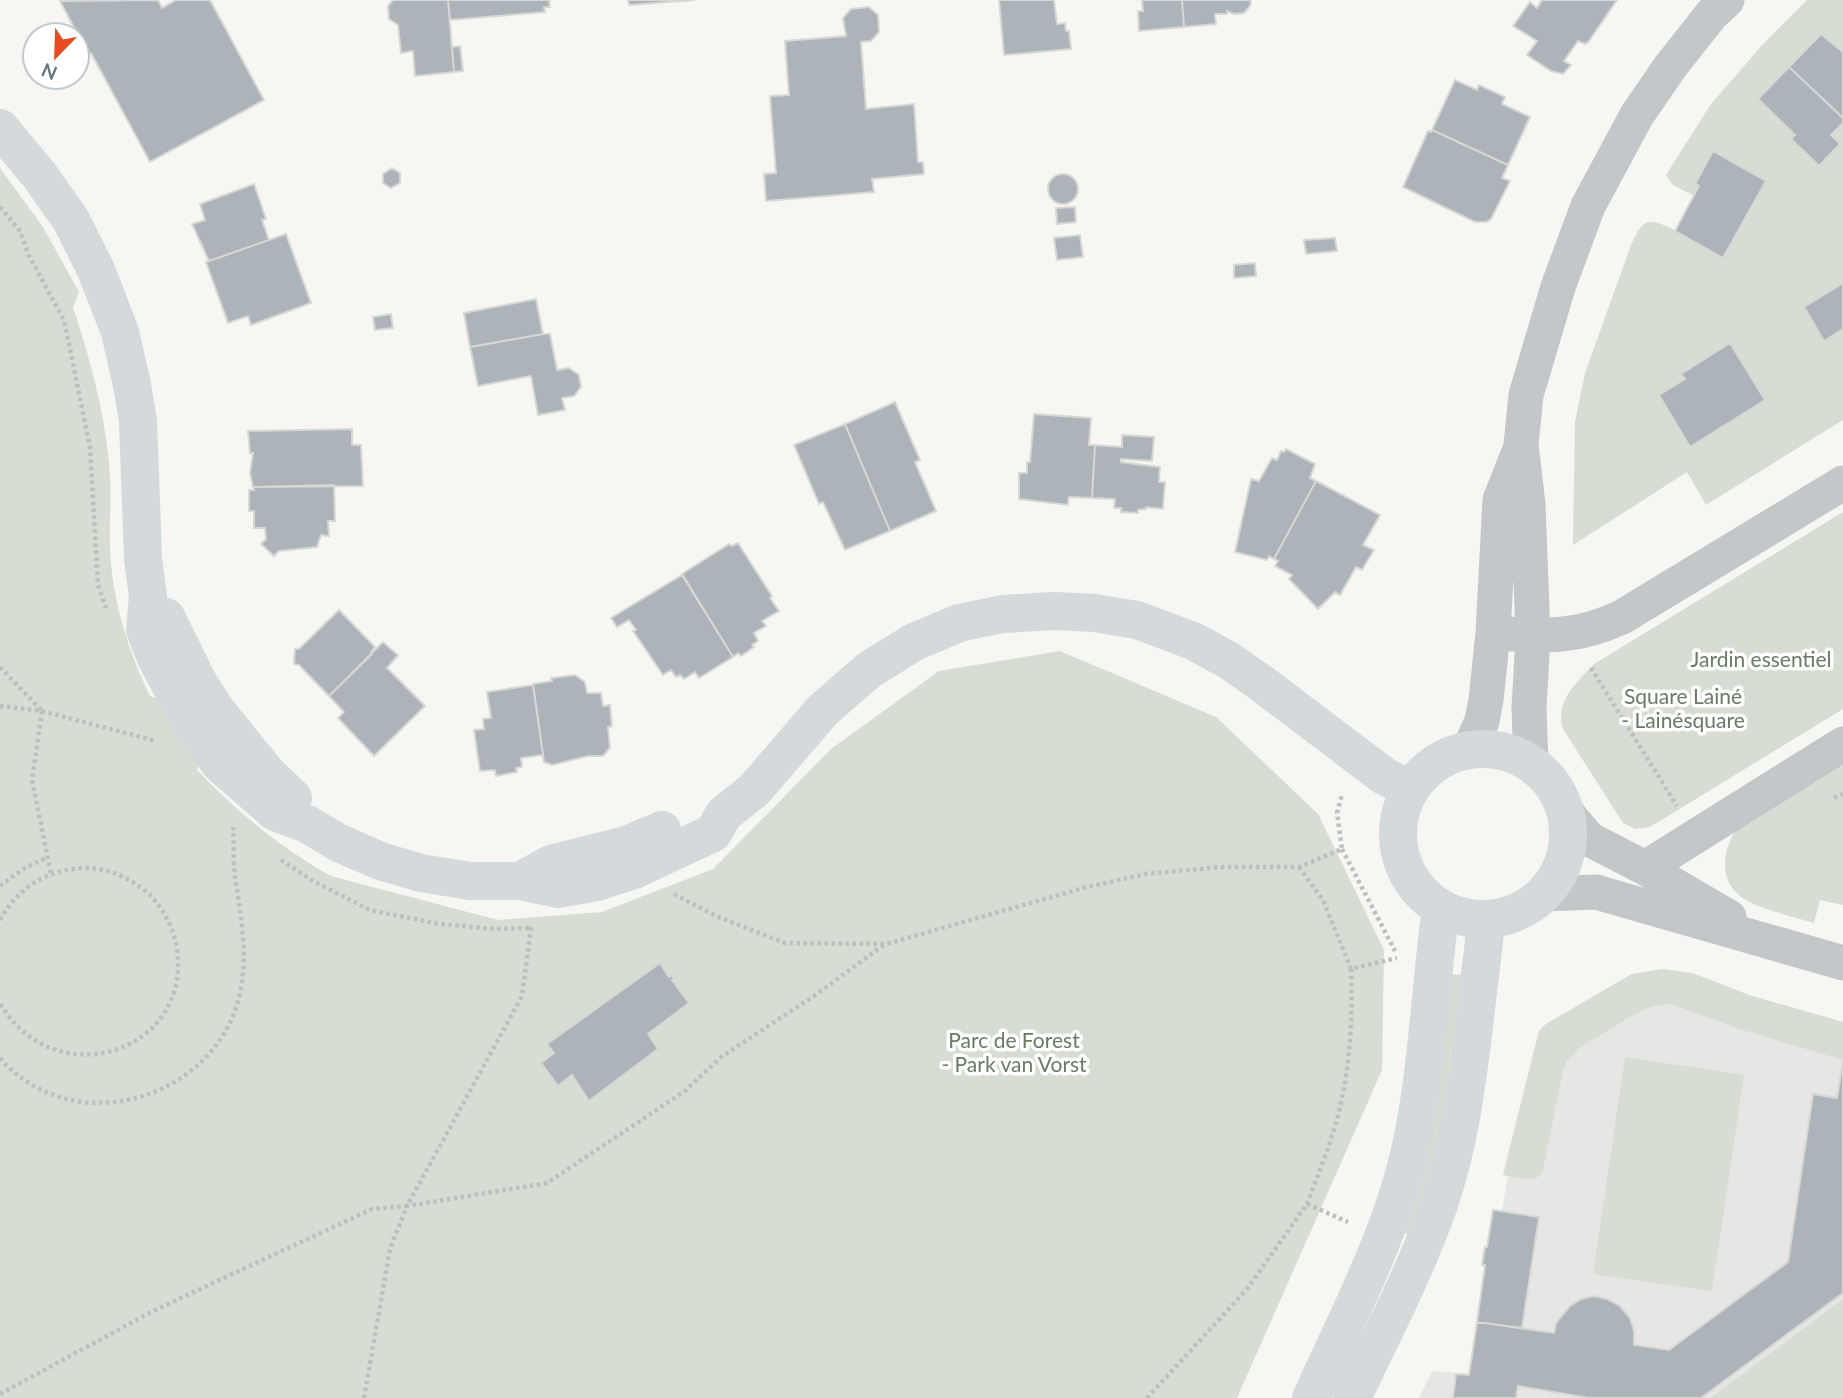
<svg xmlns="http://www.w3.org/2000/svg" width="1843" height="1398" font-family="Lato,sans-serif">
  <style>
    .built { fill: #e6e7e5 }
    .green { fill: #d7ddd3 }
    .building { fill: #acb4b9; stroke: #d7d7d5; stroke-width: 2 }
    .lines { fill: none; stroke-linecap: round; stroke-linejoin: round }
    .path { stroke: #bdbfc1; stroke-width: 4.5; stroke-dasharray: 3.5 3.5; stroke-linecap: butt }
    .street { stroke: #c3c7ca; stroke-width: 35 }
    .secondary { stroke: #d4d9dc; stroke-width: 38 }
    .labels { text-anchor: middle; stroke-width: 7; stroke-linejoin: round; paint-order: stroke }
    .park-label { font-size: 21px; fill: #687b63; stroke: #fff }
  </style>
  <rect width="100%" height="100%" fill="#f6f6f2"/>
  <!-- built -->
  <path class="built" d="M1662 969 1692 973 1749 995 1843 1022V1398H1419L1432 1371 1469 1374 1485 1266 1482 1265 1485 1247H1487L1493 1210 1502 1211 1508 1176 1503 1175 1539 1031 1546 1024 1632 974Z"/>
  <!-- green -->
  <path class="green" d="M1807 0H1843V420L1706 505 1687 472 1573 545 1575 422 1585 373 1631 245C1644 216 1648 218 1675 230L1694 196 1673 185 1666 175 1711 104 1764 43Z
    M0 168 43 227 79 292 73 307C90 359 104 409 109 463 112 491 109 520 110 548 112 600 128 650 150 696L165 701 199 754 197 770C237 812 281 848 331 876L498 920 602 912 713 869 831 749 939 671 1060 651 1216 717 1318 814 1384 950 1382 1070 1237 1398H0Z
    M1843 512V709L1650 827 1635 829 1623 823 1563 729C1555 701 1576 683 1594 664Z
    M1843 761V905L1820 900 1814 923C1792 916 1766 911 1746 900 1716 883 1722 847 1740 824Z
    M1662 969 1692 973 1749 995 1843 1022V1060L1742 1030 1670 1004 1654 1006 1640 1011 1579 1048 1567 1061 1563 1071 1542 1175 1531 1180 1503 1175 1539 1031 1546 1024 1632 974Z
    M1449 974 1462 975 1440 1139 1413 1236 1401 1232Z
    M1625 1057 1744 1075 1712 1291 1593 1274Z
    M1843 1299V1398H1710Z"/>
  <!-- building -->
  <path class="building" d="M158 0 162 8 176 0H210L264 100 150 162 91 53 88 54 60 1Z
    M393 0H448L454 72 415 76 413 51 401 53 398 25 389 19 388 6Z
    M448 0H549L550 7H544L545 12 450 20Z
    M628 0H695L629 5Z
    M999 0H1054L1057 24 1065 23 1066 31H1069L1071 49 1004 55Z
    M1142 0H1182L1184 27 1139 31 1138 11H1143Z
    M1182 0H1251L1250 6 1244 13 1234 14 1227 11V14H1215L1216 24 1184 27Z
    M1542 0H1617L1589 41 1585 44 1578 41 1564 61 1571 65 1563 74 1551 71 1527 55 1537 41 1513 26 1530 2 1537 8Z
    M869 7 878 15 879 32 871 41 861 42 866 109 914 104 918 162H923L924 174 872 179 874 192 766 201 764 174 776 173 770 96 789 95 785 41 846 36 843 18 851 9Z
    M1821 34 1843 52V118L1789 67Z
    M460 46 463 71 454 72 452 47Z
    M1789 67 1843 118V123L1831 135 1840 144 1819 166 1791 139 1795 135 1758 99Z
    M1455 80 1477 90 1479 85 1505 97 1502 104 1530 117 1508 165 1432 130Z
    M1432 130 1508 165 1502 178 1510 181 1491 219 1486 222H1475L1403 187 1428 131 1431 132Z
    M1713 151 1766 181 1723 258 1675 231 1699 186 1695 184Z
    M392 168 400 173V183L391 188 383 183V174Z
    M1048 189a15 15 0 1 1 30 0a15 15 0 1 1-30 0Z
    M254 184 266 219 262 220 269 240 209 261 192 224 205 220 200 204Z
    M1075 207 1076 222 1057 224 1056 208Z
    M286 234 311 303 251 325 248 316 228 323 206 262Z
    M1080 235 1083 257 1057 260 1054 238Z
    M1335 238 1337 251 1306 254 1304 240Z
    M1255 263 1256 276 1234 278V265Z
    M1843 283V329L1824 341 1804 307Z
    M536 299 543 334 470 347 464 313Z
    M391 314 393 328 375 330 373 317Z
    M543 334H550L557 370 569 368 579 375 581 387 574 396 562 398 565 410 538 415 531 376 478 386 470 347Z
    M1730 343 1765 400 1690 447 1659 395 1685 379 1681 374Z
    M895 402 920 460 915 462 936 511 890 531 845 424Z
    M1034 414 1091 418 1089 445H1095L1092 498 1069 497 1068 505 1019 499V473H1027V462H1030Z
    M845 424 890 531 845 550 823 502 819 504 794 445Z
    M352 429V445H361L363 486 253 487 250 473 253 453H250L248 431Z
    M1122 435 1154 437 1152 461 1121 459V462L1160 467 1159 482H1165L1163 509 1146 507V509L1138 510V513L1121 512V508H1114L1115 499 1092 498 1095 445 1122 447Z
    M1286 449 1315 464 1310 478 1316 481 1274 559 1269 556 1267 560 1235 552 1251 479 1259 481 1272 458 1277 460 1281 451 1284 452Z
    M1316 481 1380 515 1363 545 1374 550 1362 570 1356 567 1340 595 1335 592 1318 609 1289 579 1292 575 1275 566 1278 561 1274 559Z
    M334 485 335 521H328L329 536 321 535 317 547 279 551 274 556 261 544 266 539 265 528H254V511H249V490H254L253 487Z
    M738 543 772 596 770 598 779 611 762 621 766 626 754 633 758 641 752 645 754 647 741 656 738 653 733 657 682 574 729 544 731 546Z
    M682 575 733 657 699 678 695 672 684 679 680 675 676 677 671 670 663 675 633 631 636 630 629 620 617 627 611 618Z
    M339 610 375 647 371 652 372 654 329 696 299 665 294 664 295 649H299Z
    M383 642 398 655 387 668 425 706 374 756 338 718 344 712 329 696Z
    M575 675 585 682 587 693H601L603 706 610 705 612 726 608 727 610 748 603 756H588L552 765 544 762 533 684 552 681 551 678Z
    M533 685 544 762 542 755 521 758 522 767 516 768 517 772 496 776 495 770 480 771 474 730 484 729 483 719 491 718 487 692Z
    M660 963 669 977 671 975 674 978 672 980 689 1003 648 1034 658 1049 589 1101 572 1075 558 1086 541 1063 554 1053 547 1044Z
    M1843 1060V1293L1701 1398H1589L1518 1386 1516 1398H1453L1456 1374 1469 1375 1477 1322 1554 1333 1556 1323 1570 1306 1581 1299 1594 1296 1607 1299 1620 1306 1630 1318 1634 1331V1345L1669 1350 1788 1262 1813 1094 1837 1098Z
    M1493 1210 1539 1217 1522 1328 1477 1322 1485 1265H1482L1485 1247H1487Z"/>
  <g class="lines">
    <!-- path -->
    <path class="path" d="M0 207 20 231 28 254 64 320 90 447 98 585 106 608
      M0 667 42 711
      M1591 668 1677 806
      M0 706 42 711 156 741
      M42 711 32 780 51 874
      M1834 798 1843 794
      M1342 849 1395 951
      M281 860 313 881 370 910 439 924 496 929 531 928
      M1299 867 1323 900 1351 969
      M0 886 23 869 46 858
      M674 894 716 916 785 943 886 944 1087 887 1146 874 1220 867H1299L1342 849 1337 813 1342 794
      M0 920C18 887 48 869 86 868 110 868 135 880 152 897 165 912 174 929 177 949 192 1054 53 1096 0 1003
      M0 1058C76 1146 227 1096 242 982 247 947 240 910 235 876 233 860 234 843 233 827
      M1307 1204C1317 1177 1328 1151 1336 1123 1350 1073 1353 1020 1351 969L1397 958
      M0 1394 153 1311 372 1209 407 1206 522 996 531 928 534 927
      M364 1398 390 1249 407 1206 547 1183 685 1091 721 1057 814 996 885 944
      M1147 1398 1247 1289 1307 1204 1348 1222"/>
    <!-- street -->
    <path class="street" d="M1493 633C1544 636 1575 639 1622 617L1843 483
      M1469 750 1482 721 1486 700 1493 633 1500 500 1519 452
      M1531 763 1529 708 1533 636 1528 504 1521 445 1526 395 1558 287 1588 206 1637 115 1670 67 1711 15 1727 0
      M1567 813 1589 839 1645 868 1729 917
      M1645 868 1843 744
      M1544 894 1596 892 1843 963"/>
    <!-- secondary -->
    <path class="secondary" d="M0 128 40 176 71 220 96 270 120 332 132 385 138 421 143 558 148 597 145 630 156 658 191 724 219 763 275 812 307 824 337 842 380 861 421 873 470 881H520L558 889 597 882 634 870 713 833 724 814 754 790 823 710 869 670 914 642 959 623 1003 614 1054 611 1094 613 1137 620 1193 641 1228 660 1261 683 1384 776 1410 789
      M166 617 198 682 216 710 267 773 293 798
      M1398 834a85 85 0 1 1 170 0a85 85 0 1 1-170 0Z
      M522 880 551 864 626 845 662 830
      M1311 1398C1348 1316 1392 1234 1411 1146 1428 1067 1430 987 1441 908
      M1352 1398C1380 1339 1411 1280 1434 1218 1459 1152 1468 1079 1476 1009 1479 979 1484 949 1486 919"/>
  </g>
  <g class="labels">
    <!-- park labels -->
    <g class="park-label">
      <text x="1761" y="667">Jardin essentiel</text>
      <text x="1683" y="704">Square Lainé<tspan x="1683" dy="24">- Lainésquare</tspan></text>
      <text x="1014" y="1048">Parc de Forest<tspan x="1014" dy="24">- Park van Vorst</tspan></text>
    </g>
  </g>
  <!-- north arrow -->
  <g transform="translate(56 56) rotate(203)"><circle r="33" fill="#ffffff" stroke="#c1c8ce" stroke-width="2"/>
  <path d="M0-5L12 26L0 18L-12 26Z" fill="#e84b1f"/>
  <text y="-10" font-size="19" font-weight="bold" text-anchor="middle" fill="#647684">N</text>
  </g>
</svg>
